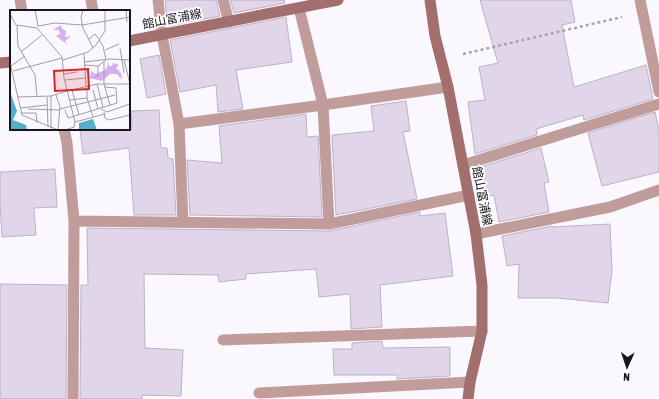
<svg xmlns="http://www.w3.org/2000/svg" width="659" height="399" font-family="'Asap Condensed','Noto Sans JP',sans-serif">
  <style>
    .building { fill: #e0d5e9; stroke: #bcb2c4 }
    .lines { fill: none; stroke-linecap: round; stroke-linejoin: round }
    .path { stroke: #a8a4ac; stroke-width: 2.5; stroke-dasharray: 3 3; stroke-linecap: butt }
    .service { stroke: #c09c9b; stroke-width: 11 }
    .minor { stroke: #c09c9b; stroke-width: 11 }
    .secondary { stroke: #a26f6e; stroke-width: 11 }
    .labels { text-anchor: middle; stroke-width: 3.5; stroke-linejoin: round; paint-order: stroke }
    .street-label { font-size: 12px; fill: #19151c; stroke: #fff }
    .inset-road { fill: none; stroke: #a19da4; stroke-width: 1 }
    .view { fill: #d62828; fill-opacity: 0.15; stroke: #d62828; stroke-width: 2 }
    .inset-edge { fill: none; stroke: #19151c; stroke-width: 2 }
  </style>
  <rect width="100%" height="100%" fill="#fbf7ff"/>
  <!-- building -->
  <path class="building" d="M165 0H216L220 16 168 26Z
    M230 0H284L285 3 234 13Z
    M480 0H571L575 22 562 25 574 87 646 65 653 99 584 120 583 115 536 129 537 135 475 154 468 102 485 100 479 67 498 63Z
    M286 17 292 62 236 70 243 109 218 112 216 85 180 92 170 40Z
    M159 55 166 94 147 98 140 59Z
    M406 101 410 131 403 132 417 199 336 215 332 135 374 131 371 106Z
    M159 110 161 148H167L168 158 173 159 176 215H134L129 148 83 154 80 129H132L131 111Z
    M655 112 659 130V172L602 186 588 133Z
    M306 114 307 137 318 136 322 217 190 215 187 160 222 163 219 126Z
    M541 148 549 182 544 183 549 212 499 222 494 195 481 198 474 169Z
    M55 169 57 207 34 208 36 235 2 237 0 202V172Z
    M420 212V216L445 213 453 276 380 285 382 327 351 329 350 294 319 297 316 269 246 274V279L219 282 218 275 144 274 145 348 183 350 181 396 142 395V399H80L81 285H88L87 228 329 231Z
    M610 224 612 271 608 303 557 298H518L519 264 507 266 502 236 552 226V227Z
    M0 284 67 285 66 399H0Z
    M382 341 383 348 450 347V376L397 379V375H334L333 349H352V343Z"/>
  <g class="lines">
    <!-- path -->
    <path class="path" d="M463 54 622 17"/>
    <!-- service -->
    <path class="service" d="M91 0 93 11
      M158 0 162 35 179 124 183 222
      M223 0 229 22
      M640 0 659 92
      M299 8 323 105 329 224
      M179 124 323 105 448 87
      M463 165 659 104
      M476 234 610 207 659 190"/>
    <!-- minor -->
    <path class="minor" d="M20 0 22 11
      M64 129 67 143 74 221 73 399
      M74 221 329 224 469 195
      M223 340 482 331
      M259 393 470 382"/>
    <!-- secondary -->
    <path class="secondary" d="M430 0 435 36 448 87 476 234 482 285V331L470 382 468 399
      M129 41 338 0
      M0 63 11 62"/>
  </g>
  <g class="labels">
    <!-- street labels -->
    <g class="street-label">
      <text transform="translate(172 19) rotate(-11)" y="4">館山富浦線</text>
      <text transform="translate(482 196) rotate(79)" y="4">館山富浦線</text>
    </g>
  </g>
  <!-- overview -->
  <g transform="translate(10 10)">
    <rect width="120" height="120" fill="#fbf7ff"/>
    <path d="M51 15 52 19 56 21 55 27 61 26 55 31 58 35 46 26 50 24 49 20H43ZM98 50 99 56H102L103 53 109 55 106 58 111 63 112 70 107 64H100L92 71 79 68 82 61 85 64 93 61 97 58Z" fill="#d5b0f0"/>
    <path d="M0 82 7 101 3 110 16 115 17 120H0ZM83 109 87 120H69V113Z" fill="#52b0cb"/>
    <path class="inset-road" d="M25 0 28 16M73 0 71 7 73 18 83 38M116 0 117 12M0 4 6 15 27 18 52 47 54 68 65 112M7 16 8 36 25 65 27 87M28 16 45 13 72 15 120 7M79 29 85 24 89 29M110 38 114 63M95 40 109 34M11 42 32 25M74 44 76 76M53 50 78 42 86 35 95 21V0M114 50 120 74M94 51V74L100 95M74 52 100 49 120 50M0 53 12 105 48 120M74 55 88 56 96 50 93 36 89 30M1 56 15 46M3 61 52 48M54 64 67 62M85 67 88 66V56M55 70 75 68M87 74 93 97M77 76V88L83 107M62 80 69 105M83 80 88 99M57 81 87 74H120M46 85 50 97 48 120M8 87 41 86 57 81M37 87 38 117M59 90 77 88M10 98 37 95M18 99 50 100M50 99 105 85M91 99 97 102 120 94M55 100 58 108 107 93 106 78 95 77M94 102 95 108 99 110 120 105M11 103H26L27 113M41 118V86M55 120 64 117 65 112 95 104"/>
    <path class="view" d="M78 59 79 79 45 81 44 61Z"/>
    <rect width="120" height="120" class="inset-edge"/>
  </g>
  <!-- north arrow -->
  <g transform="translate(627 367) rotate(183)" stroke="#ffffff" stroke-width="3" paint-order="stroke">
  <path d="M0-3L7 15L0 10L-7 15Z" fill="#19151c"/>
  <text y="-6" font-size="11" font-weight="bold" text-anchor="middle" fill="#19151c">N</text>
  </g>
</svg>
